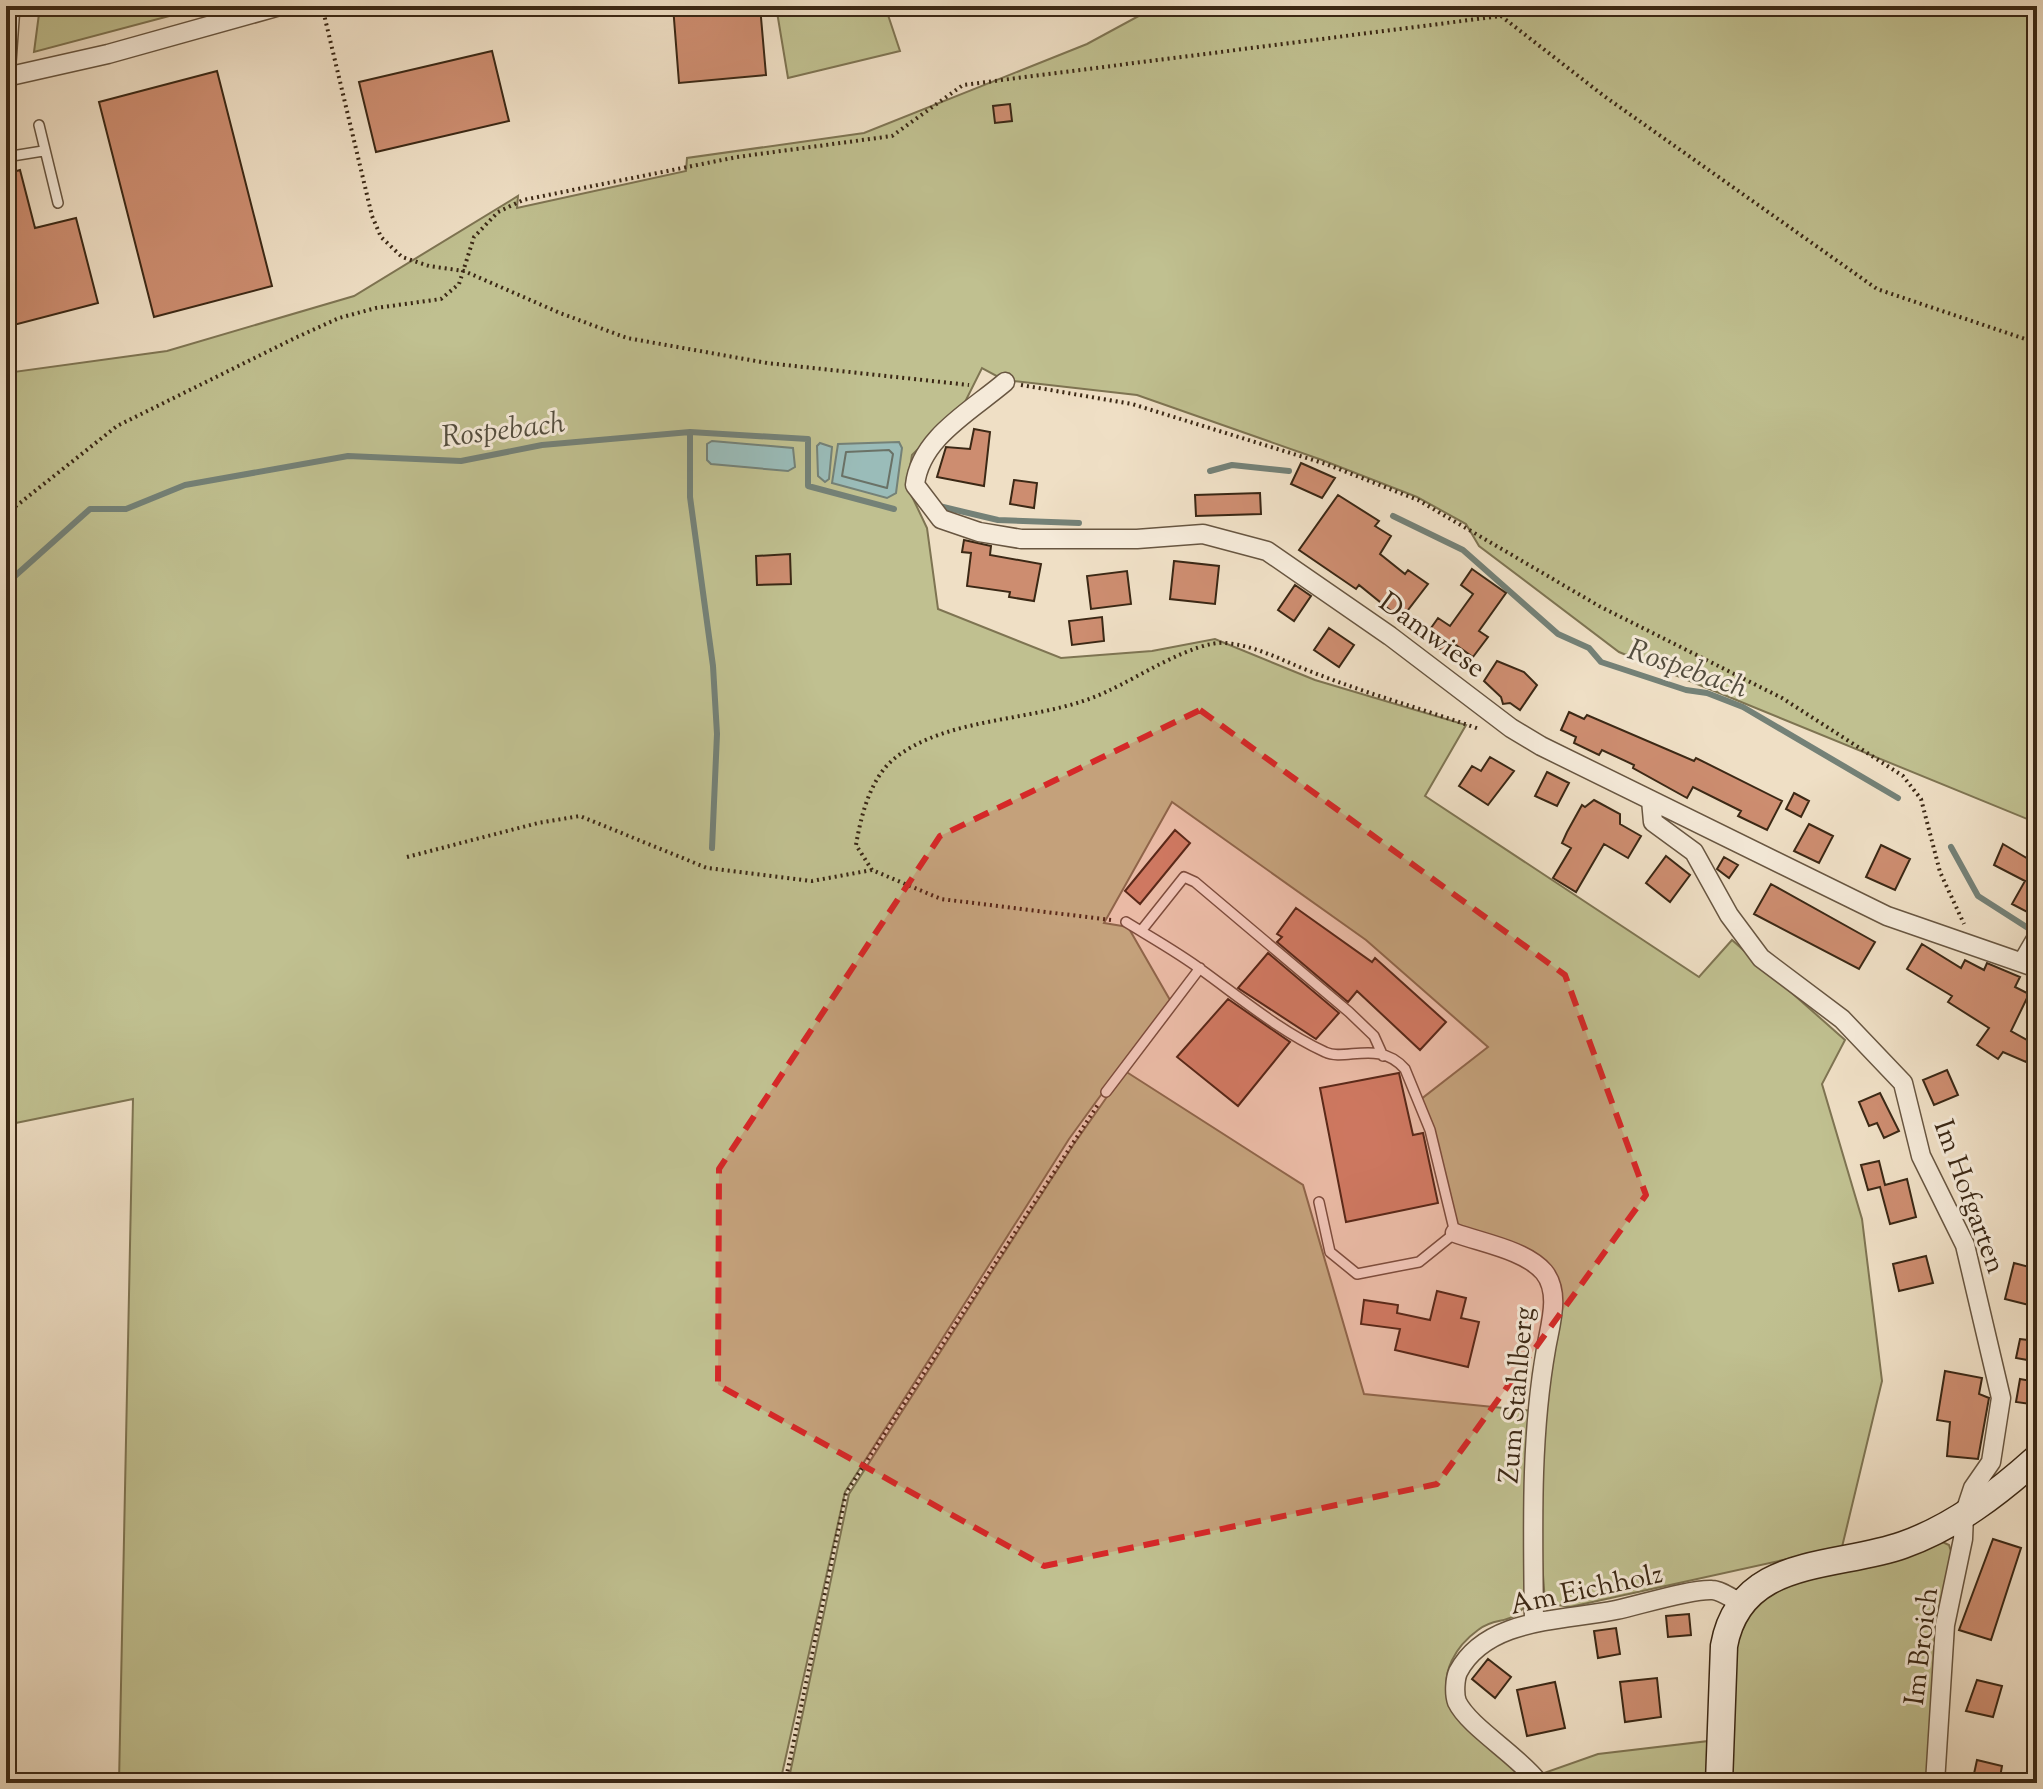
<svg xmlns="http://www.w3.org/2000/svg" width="2043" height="1789" font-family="'Sorts Mill Goudy',serif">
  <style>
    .green { fill: #c0c090; stroke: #7e7452; stroke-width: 2 }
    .water { fill: #9abcb9; stroke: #748177; stroke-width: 2 }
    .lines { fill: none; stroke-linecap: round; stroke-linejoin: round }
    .shore { stroke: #6a7267; stroke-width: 2 }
    .stream { stroke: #748177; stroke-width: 6 }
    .building { fill: #cd8d70; stroke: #3b2815; stroke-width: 2 }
    .lane-casing { stroke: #685641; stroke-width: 12 }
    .street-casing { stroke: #685641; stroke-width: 21 }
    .secondary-casing { stroke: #3b2815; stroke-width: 29 }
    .path { stroke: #3b2815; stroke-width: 4; stroke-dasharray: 2 4; stroke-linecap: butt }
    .lane { stroke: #f5ead9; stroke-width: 9 }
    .street { stroke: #f5ead9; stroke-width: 18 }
    .secondary { stroke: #f5ead9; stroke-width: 26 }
    .marked { fill: #d62828; fill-opacity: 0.2; stroke: #d62828; stroke-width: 6; stroke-dasharray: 16 10; stroke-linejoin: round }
    .labels { text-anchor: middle; stroke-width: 6; stroke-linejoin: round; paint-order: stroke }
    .street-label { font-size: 28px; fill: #3b2815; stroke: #f5ead9 }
    .water-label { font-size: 30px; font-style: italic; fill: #534d3e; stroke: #f5ead9 }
  </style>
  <rect width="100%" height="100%" fill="#efdfc5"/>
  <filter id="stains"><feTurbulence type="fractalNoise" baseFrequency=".0025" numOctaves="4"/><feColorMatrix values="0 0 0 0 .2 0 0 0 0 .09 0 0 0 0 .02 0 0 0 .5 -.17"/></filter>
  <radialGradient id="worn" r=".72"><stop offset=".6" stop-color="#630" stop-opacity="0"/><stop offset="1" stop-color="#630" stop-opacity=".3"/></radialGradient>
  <!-- green -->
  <path class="green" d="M40 6H207L34 52Z
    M776 6H885L900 51 788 78Z
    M1157 6H2037V823L1619 652 1479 546 1466 524 1417 497 1322 460 1137 395 1004 380 982 368 964 404 912 455 907 486 927 528 938 609 1061 658 1152 651 1215 639 1315 680 1466 725 1425 796 1699 977 1732 940 1845 1040 1822 1084 1862 1219 1882 1381 1842 1547 1570 1607 1545 1603 1536 1476 1547 1271 1456 1230 1420 1100 1488 1047 1366 940 1172 802 1104 923 1128 927 1170 1000 1069 1139 845 1492 780 1783H119L133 1099 6 1125V373L167 351 354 296 518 196 517 208 686 171 687 158 864 133 1087 44Z
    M1125 1071 1303 1185 1364 1394 1534 1411 1529 1601C1509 1629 1499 1614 1478 1630 1456 1646 1440 1672 1449 1699 1454 1714 1515 1768 1530 1783H788L849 1494 1074 1144Z
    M1936 1539 1949 1545 1956 1567 1926 1783H1728L1733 1640 1761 1597 1803 1579Z
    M1709 1741 1706 1783H1550L1544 1773 1598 1754Z"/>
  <!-- water -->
  <path class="water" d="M712 441 793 448 795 467 788 471 711 464 707 460V444Z
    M899 442 902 448 896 493 887 498 832 483 838 444Z
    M820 443 832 447 829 479 825 482 818 476 817 446Z"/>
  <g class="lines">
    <!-- shore -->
    <path class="shore" d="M889 450 893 454 887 488 842 476 846 452Z"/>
    <!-- stream -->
    <path class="stream" d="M690 432V497L713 666 717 734 712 848
      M1210 471 1232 465 1289 471
      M939 506 998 520 1079 523
      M1393 516 1463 550 1558 634 1589 648 1601 662 1686 690 1707 693 1743 707 1898 798
      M6 584 90 509H126L185 485 348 456 461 461 542 445 690 432 808 439V486L894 509
      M1951 847 1978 896 2028 928"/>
  </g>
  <!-- building -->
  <path class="building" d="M673 6H760L766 75 679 83Z
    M492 51 509 121 376 152 359 82Z
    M217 71 272 286 154 317 99 102Z
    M1010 104 1012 121 995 123 993 106Z
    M20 170 35 228 76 218 98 303 6 327V174Z
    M974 429 990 432 984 486 937 477 946 447 970 449Z
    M1301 463 1335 478 1322 498 1291 484Z
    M1014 480 1037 483 1034 508 1010 504Z
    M1260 493 1261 514 1196 516 1195 495Z
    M1338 495 1379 521 1375 526 1391 536 1380 554 1405 574 1408 570 1428 584 1401 619 1359 585 1356 589 1299 550Z
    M964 540 991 546 990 555 1041 564 1034 601 1009 597 1010 592 967 586 971 553 962 552Z
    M790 554 791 584 757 585 756 556Z
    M1174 561 1219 566 1215 604 1170 599Z
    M1472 569 1506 593 1479 631 1488 637 1473 657 1453 643 1446 653 1424 638 1438 618 1450 626 1473 594 1461 585Z
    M1127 571 1131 604 1091 609 1087 576Z
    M1295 585 1311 596 1294 621 1278 610Z
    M1102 617 1104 641 1072 645 1069 621Z
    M1329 628 1354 645 1339 667 1314 650Z
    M1497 661 1524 672 1537 685 1520 710 1510 703 1503 704 1501 697 1484 681Z
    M1569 712 1584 719 1587 715 1694 761 1696 758 1782 801 1767 830 1738 816 1741 811 1693 787 1687 798 1633 768 1634 765 1602 750 1599 755 1574 743 1576 737 1561 730Z
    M1490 757 1514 771 1488 805 1459 786 1472 766 1481 771Z
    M1547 772 1569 783 1557 806 1535 796Z
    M1794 793 1809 801 1801 817 1786 809Z
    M1594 800 1620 814V824L1641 836 1628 858 1604 844 1576 892 1553 878 1571 848 1562 843 1567 832 1582 805 1585 807Z
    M1809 824 1833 836 1819 863 1794 851Z
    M1175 830 1190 843 1140 904 1125 891Z
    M2003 844 2035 863 2037 859V902L2031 914 2012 904 2025 881 1994 865Z
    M1881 845 1910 859 1895 890 1866 877Z
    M1666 856 1690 875 1670 902 1646 883Z
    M1724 857 1738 865 1729 878 1717 869Z
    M1771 884 1875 942 1859 969 1754 914Z
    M1296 908 1372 962 1375 958 1446 1022 1420 1050 1357 991 1348 1002 1277 942 1282 937 1277 934Z
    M1922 944 1961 968 1965 960 1984 970 1987 963 2020 977 2015 987 2029 994 2011 1031 2036 1045 2026 1062 2003 1052 1998 1059 1977 1045 1989 1028 1948 1002 1952 996 1907 969Z
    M1268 953 1339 1013 1316 1039 1238 988Z
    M1228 999 1290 1042 1238 1106 1177 1057Z
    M1947 1070 1958 1095 1934 1105 1923 1080Z
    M1399 1073 1413 1135 1423 1133 1438 1203 1346 1222 1320 1088Z
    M1880 1093 1899 1131 1884 1138 1877 1123 1869 1126 1859 1102Z
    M1879 1161 1885 1185 1907 1179 1916 1217 1890 1224 1880 1187 1868 1190 1861 1165Z
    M1926 1256 1933 1283 1899 1291 1893 1264Z
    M2014 1263 2037 1269 2029 1305 2005 1299Z
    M1437 1291 1466 1298 1461 1318 1479 1322 1468 1367 1395 1350 1400 1329 1361 1324 1364 1300 1398 1305 1397 1313 1430 1320Z
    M2020 1339 2036 1341 2033 1361 2016 1358Z
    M1945 1371 1982 1378 1979 1394 1989 1398 1978 1459 1947 1456 1950 1422 1937 1420Z
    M2020 1379 2037 1382V1405L2016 1402Z
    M1993 1539 2021 1548 1991 1640 1959 1630Z
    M1689 1614 1691 1635 1668 1637 1666 1616Z
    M1616 1628 1620 1654 1598 1658 1594 1631Z
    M1488 1659 1511 1677 1495 1698 1472 1679Z
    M1657 1678 1661 1717 1625 1722 1620 1682Z
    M1977 1680 2002 1686 1993 1717 1966 1711Z
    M1555 1682 1565 1728 1527 1736 1517 1690Z
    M1977 1760 2002 1766 1999 1783H1972Z"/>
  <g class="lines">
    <!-- lane casing -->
    <g class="lane-casing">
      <path id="lane" d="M10 76 15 6
        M39 125 58 203
        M6 157 43 151
        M1126 922C1152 938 1179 953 1203 971 1243 1000 1280 1031 1325 1052 1345 1062 1379 1039 1405 1069L1430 1130 1455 1233 1419 1262 1357 1274 1330 1252 1319 1202
        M1141 931 1184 877 1195 882 1349 1012 1374 1036 1383 1056
        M1106 1092 1200 968"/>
    </g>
    <!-- street casing -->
    <g class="street-casing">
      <path id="street" d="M6 77 108 54 280 6
        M1005 382C971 411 920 438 915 485L941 519 979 532 1021 539H1137L1203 534 1267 551 1390 636 1511 728 1541 746 1887 916 2037 968
        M1651 800 1653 822 1694 852 1729 915 1761 958 1842 1019 1903 1083 1921 1156 1965 1245 2001 1398 1991 1462 1973 1488 1964 1515 1963 1539 1945 1625 1935 1783
        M2023 961 2037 937
        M1455 1233C1482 1243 1525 1250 1544 1272 1561 1293 1550 1325 1546 1349 1530 1439 1533 1531 1534 1623
        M1539 1783C1519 1756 1469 1727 1457 1702 1454 1694 1455 1679 1458 1672 1487 1617 1564 1621 1616 1610 1640 1605 1690 1589 1712 1590 1720 1590 1731 1598 1739 1602"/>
    </g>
    <!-- secondary casing -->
    <g class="secondary-casing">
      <path id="secondary" d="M1719 1783 1724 1646C1740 1556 1835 1569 1903 1545 1954 1527 1998 1493 2037 1458"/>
    </g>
    <!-- path -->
    <path class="path" d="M322 6 372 216 381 237 402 257 429 266 464 271 560 313 627 338 767 363 969 385
      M1021 385 1132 404 1326 464 1418 500 1599 606 1782 698 1903 776 1921 799 1940 872 1964 924
      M6 514 117 426 295 338 339 318 376 308 441 299 459 284 474 237 498 212 523 200 737 157 892 136 963 85 1501 16 1604 96 1877 289 2037 343
      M407 857 538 823 580 816 707 868 812 881 872 870
      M1111 920 941 899 872 870 856 845C861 816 870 778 895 758 951 714 1043 723 1108 691 1137 678 1195 640 1226 643 1257 646 1283 661 1312 672 1367 694 1424 709 1479 729
      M785 1783 846 1493 1099 1103"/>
    <!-- lane -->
    <use href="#lane" class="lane"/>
    <!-- street -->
    <use href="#street" class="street"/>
    <!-- secondary -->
    <use href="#secondary" class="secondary"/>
  </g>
  <!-- marked area -->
  <path class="marked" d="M1200 710 1565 975 1646 1195 1437 1484 1044 1566 718 1385 719 1169 940 836Z"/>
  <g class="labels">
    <!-- street labels -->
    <g class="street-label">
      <text transform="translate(1433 634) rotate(36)" y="10">Damwiese</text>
      <text transform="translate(1971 1196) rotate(70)" y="10">Im Hofgarten</text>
      <text transform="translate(1515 1395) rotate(-85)" y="10">Zum Stahlberg</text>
      <text transform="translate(1586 1588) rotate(-12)" y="10">Am Eichholz</text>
      <text transform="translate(1920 1646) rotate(-83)" y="10">Im Broich</text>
    </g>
    <!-- water labels -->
    <g class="water-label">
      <text transform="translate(503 429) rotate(-7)" y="10">Rospebach</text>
      <text transform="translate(1688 668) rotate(19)" y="10">Rospebach</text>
    </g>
  </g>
  <!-- margin -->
  <rect width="2043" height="1789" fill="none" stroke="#efdfc5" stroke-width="32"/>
  <rect x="8" y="8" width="2027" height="1773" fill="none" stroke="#3b2815" stroke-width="4"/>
  <rect x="16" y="16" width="2011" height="1757" fill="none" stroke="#3b2815" stroke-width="2"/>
  <rect width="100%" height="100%" filter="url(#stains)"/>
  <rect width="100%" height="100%" fill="url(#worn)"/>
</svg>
